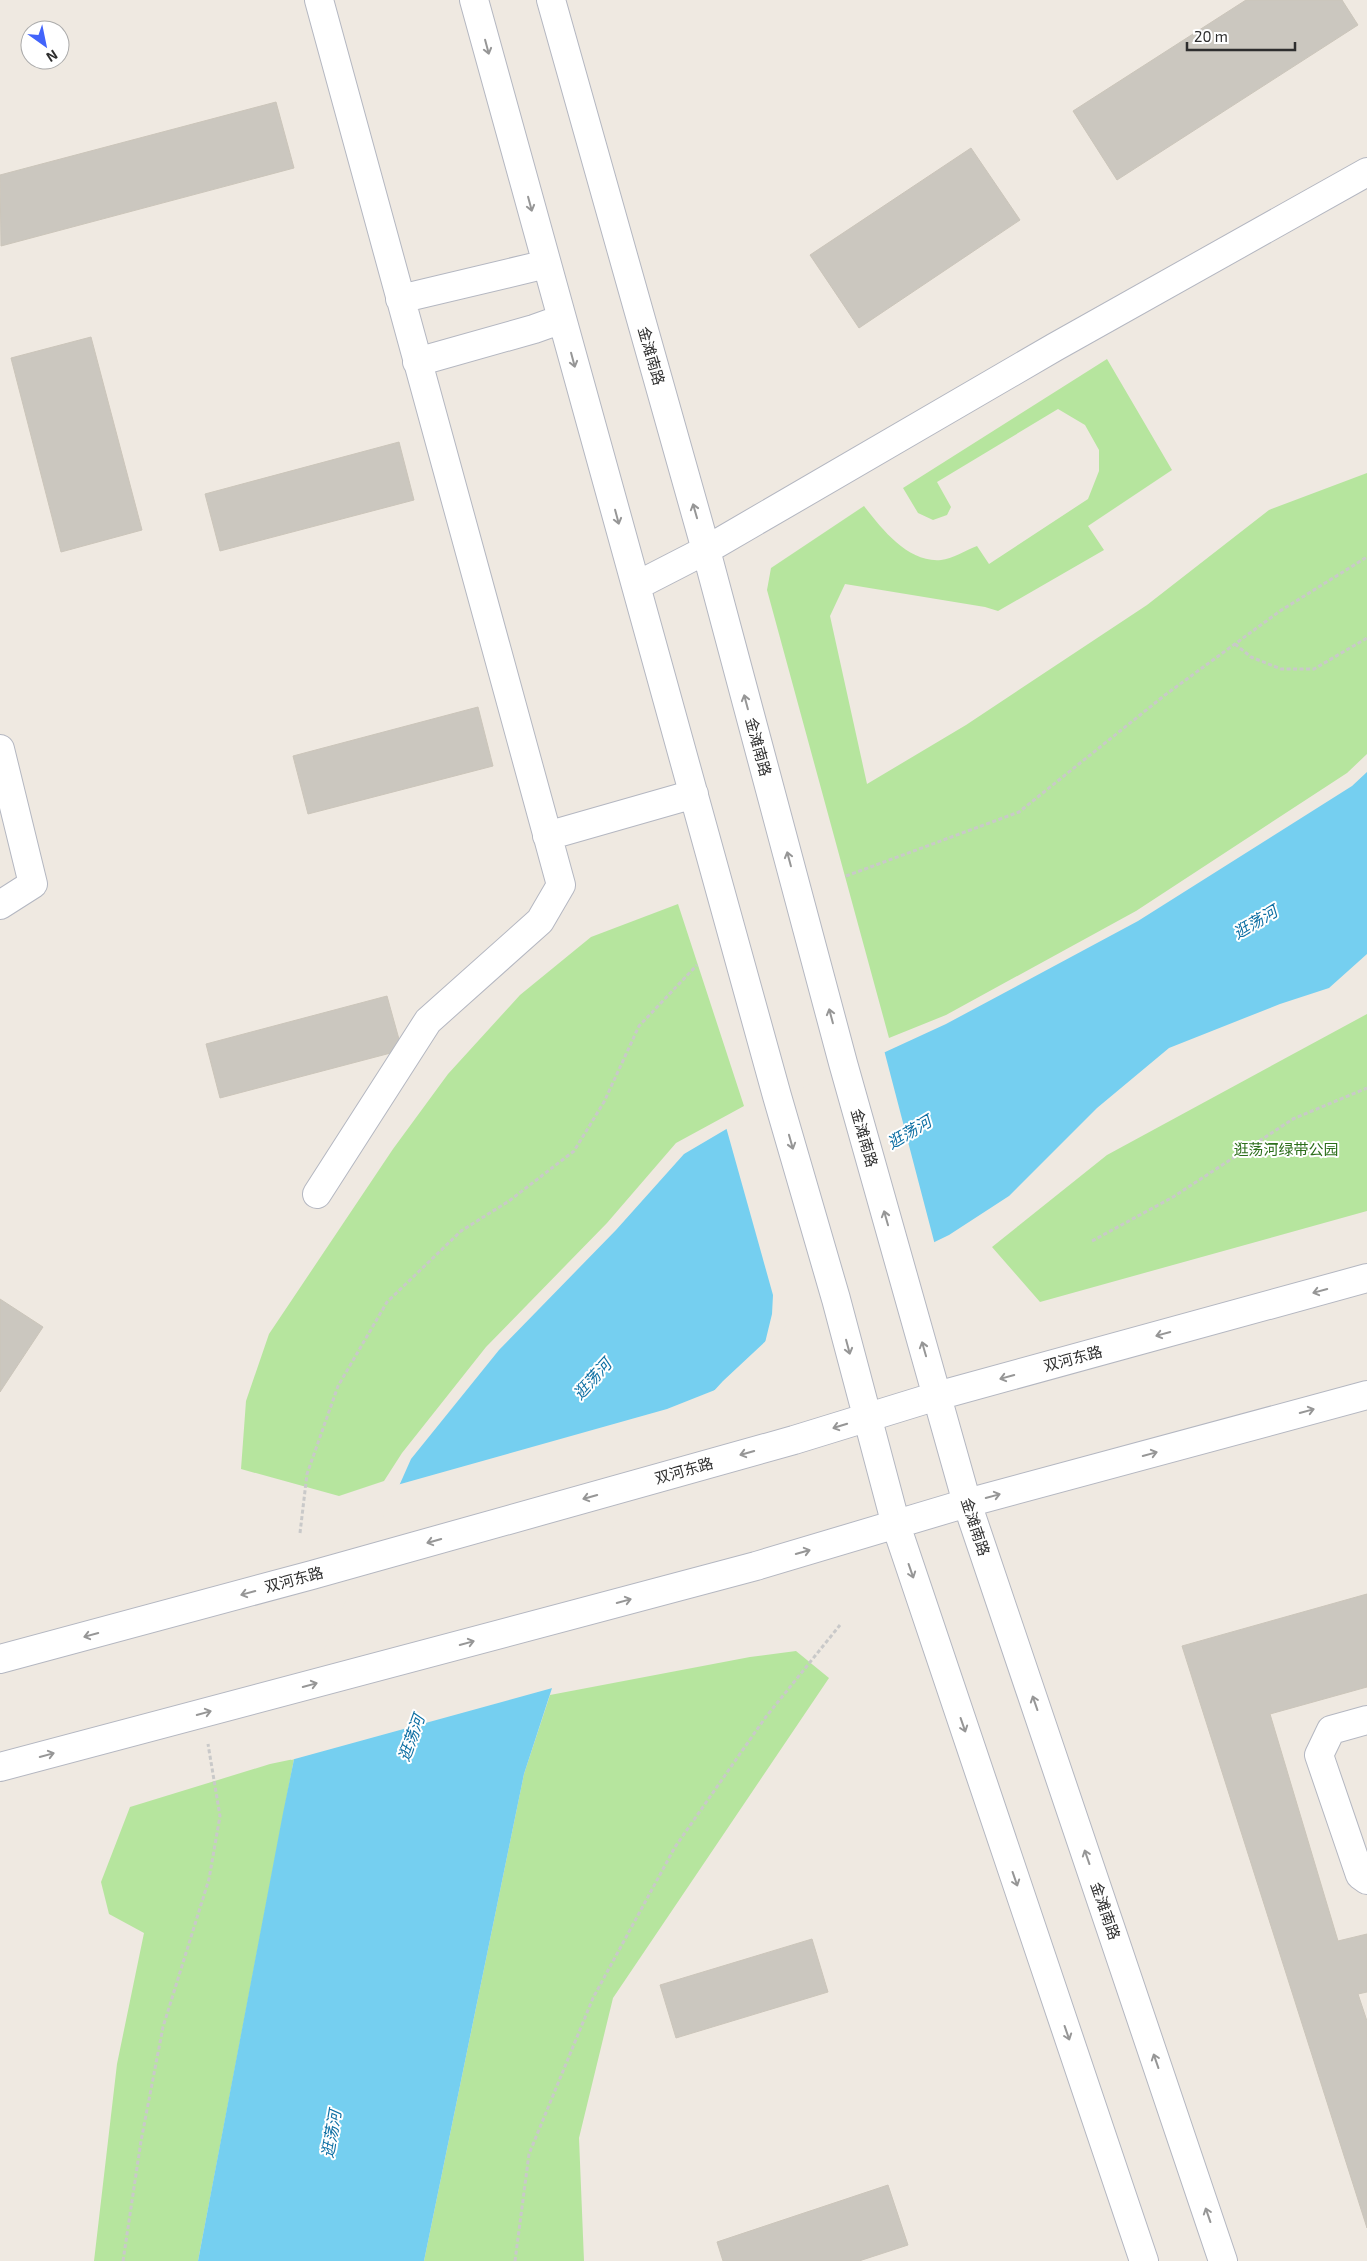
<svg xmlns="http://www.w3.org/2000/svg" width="1367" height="2261" font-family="'Exo 2','Noto Sans SC',sans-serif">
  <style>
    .green { fill: #b6e59e }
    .water { fill: #75cff0 }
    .pier { fill: #efe9e1 }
    .building { fill: #cbc7bf; stroke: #cbc5ba }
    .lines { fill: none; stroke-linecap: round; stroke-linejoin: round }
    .minor-casing { stroke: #b4b7c1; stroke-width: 30 }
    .path { stroke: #c9c9c9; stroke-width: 3; stroke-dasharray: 4 2.5; stroke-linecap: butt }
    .minor { stroke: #fff; stroke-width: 28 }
    .oneway { stroke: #969696 }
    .labels { text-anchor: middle; stroke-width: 4; stroke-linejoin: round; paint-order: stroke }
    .street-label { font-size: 15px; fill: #2e2e2e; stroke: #fff }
    .park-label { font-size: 15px; fill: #2c6e1b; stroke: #fff }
    .water-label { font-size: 16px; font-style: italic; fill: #0d6fa3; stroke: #fff }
  </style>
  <rect width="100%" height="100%" fill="#efe9e1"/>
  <!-- green -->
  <path class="green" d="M1107 359 1172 470 1088 526 1104 550 998 611 985 607 845 584 830 616 867 784 966 725 1147 605 1269 510 1367 473V754L1347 773 1136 911 946 1015 889 1038 767 590 771 568 864 506C882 529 908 563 941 560 952 559 966 550 977 546L989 564 1088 499 1099 471V450L1085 425 1058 409 937 482 951 507 947 515 933 520 918 513 903 488Z
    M678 904 744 1106 676 1143 607 1223 486 1347 402 1453 384 1481 339 1496 241 1469 246 1401 269 1334 393 1149 448 1074 520 995 591 937Z
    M1367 1014V1211L1040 1302 992 1247 1107 1155Z
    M796 1651 829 1678 613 1998 579 2138 584 2261H424L524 1774 550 1695 750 1657Z
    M294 1759 198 2261H94L117 2064 144 1933 109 1914 101 1882 130 1807 270 1764Z"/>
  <!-- water -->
  <path class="water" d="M1367 772V954L1329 988 1280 1004 1169 1048 1097 1108 1009 1196 949 1235 823 1296 784 1324 723 1381 645 1466 597 1550 524 1774 424 2261H198L283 1813 308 1691 411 1459 499 1350 616 1230 684 1154 757 1111 946 1024 1138 921 1352 786Z"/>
  <!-- pier -->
  <path class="pier" d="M884 1050 935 1245 825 1298 786 1326 764 1347 772 1314 773 1295 726 1127 756 1109Z
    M720 1388 647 1467 600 1551 556 1687 291 1760 306 1691 397 1485 667 1409Z"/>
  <!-- building -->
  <path class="building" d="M1246 0H1342L1358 25 1117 180 1073 111Z
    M276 102 294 168 1 246 0 175Z
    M971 148 1020 220 859 328 810 255Z
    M91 337 142 530 61 552 11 358Z
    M399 442 414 500 220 551 205 494Z
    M478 707 493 766 308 814 293 756Z
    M387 996 402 1050 220 1098 206 1044Z
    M0 1299 43 1327 0 1392Z
    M1367 1594V1687L1270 1714 1338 1941 1367 1934V1992L1358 1994 1367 2021V2228L1182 1646Z
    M812 1939 828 1992 676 2038 660 1985Z
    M888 2185 908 2245 859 2261H723L717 2242Z"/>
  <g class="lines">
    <!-- minor casing -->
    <g class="minor-casing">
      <path id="minor" d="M474 0 777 1096 836 1299 896 1525 1144 2261
        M551 0 706 550 843 1063 967 1503 1223 2261
        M400 299 547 264
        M417 362 534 329 562 319
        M636 586 706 550 1055 347 1367 172
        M0 749 33 884 0 905
        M547 836 694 794
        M317 1194 428 1021 540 921 561 885 319 0
        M0 1659 312 1575 794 1440 937 1396 1367 1278
        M1367 1720 1331 1730 1319 1755 1360 1875 1367 1880
        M0 1767 756 1566 967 1503 1367 1395"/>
    </g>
    <!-- path -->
    <path class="path" d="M1235 644 1251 657 1281 669H1314L1367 638
      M846 876 1019 812 1165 695 1280 611 1367 557
      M1092 1241 1173 1197 1293 1119 1367 1088
      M300 1533 307 1474 338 1386 387 1302 461 1231 509 1201 574 1151 604 1102 639 1026 697 965
      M123 2261 141 2141 163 2027 209 1879 220 1816 208 1744
      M515 2261 529 2154 593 1998 675 1847 765 1718 840 1625"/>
    <!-- minor -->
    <use href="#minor" class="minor"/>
  </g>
  <!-- one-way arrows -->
  <defs><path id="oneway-shaft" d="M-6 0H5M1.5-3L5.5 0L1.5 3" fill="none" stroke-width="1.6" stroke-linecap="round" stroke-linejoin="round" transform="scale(1.25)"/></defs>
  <g class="oneway">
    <use href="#oneway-shaft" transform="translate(487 47) rotate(75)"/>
    <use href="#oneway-shaft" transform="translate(530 204) rotate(75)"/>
    <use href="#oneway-shaft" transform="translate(573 360) rotate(75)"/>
    <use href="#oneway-shaft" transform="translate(695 511) rotate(-106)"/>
    <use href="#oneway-shaft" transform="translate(617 517) rotate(75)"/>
    <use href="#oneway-shaft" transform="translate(746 702) rotate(-105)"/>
    <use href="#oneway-shaft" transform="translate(789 859) rotate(-105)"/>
    <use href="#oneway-shaft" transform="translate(831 1016) rotate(-105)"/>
    <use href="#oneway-shaft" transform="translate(791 1142) rotate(74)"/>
    <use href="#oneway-shaft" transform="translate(886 1218) rotate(-106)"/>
    <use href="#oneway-shaft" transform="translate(1320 1291) rotate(165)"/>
    <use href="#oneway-shaft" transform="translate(1163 1334) rotate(165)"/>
    <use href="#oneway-shaft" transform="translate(848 1347) rotate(75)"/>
    <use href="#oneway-shaft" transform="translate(924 1349) rotate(-106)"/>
    <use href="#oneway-shaft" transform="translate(1007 1377) rotate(165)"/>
    <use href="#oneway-shaft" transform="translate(1307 1411) rotate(-15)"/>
    <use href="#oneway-shaft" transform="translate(840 1426) rotate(163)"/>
    <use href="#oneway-shaft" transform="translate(747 1453) rotate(164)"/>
    <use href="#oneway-shaft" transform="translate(1150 1454) rotate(-15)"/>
    <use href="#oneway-shaft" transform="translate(993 1496) rotate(-15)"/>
    <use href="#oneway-shaft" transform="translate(590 1497) rotate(164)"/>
    <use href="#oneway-shaft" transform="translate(434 1541) rotate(164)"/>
    <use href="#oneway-shaft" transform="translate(803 1552) rotate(-16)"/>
    <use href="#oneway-shaft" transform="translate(911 1571) rotate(71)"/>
    <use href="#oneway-shaft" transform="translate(248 1593) rotate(165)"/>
    <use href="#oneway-shaft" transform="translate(624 1601) rotate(-15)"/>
    <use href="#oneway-shaft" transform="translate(91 1635) rotate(165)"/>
    <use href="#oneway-shaft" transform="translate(467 1643) rotate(-15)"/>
    <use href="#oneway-shaft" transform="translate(310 1685) rotate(-15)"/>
    <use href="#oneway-shaft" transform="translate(1035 1703) rotate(-109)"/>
    <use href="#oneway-shaft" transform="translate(204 1713) rotate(-15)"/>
    <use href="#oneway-shaft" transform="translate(963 1725) rotate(71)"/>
    <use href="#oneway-shaft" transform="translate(47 1755) rotate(-15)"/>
    <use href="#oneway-shaft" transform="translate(1087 1857) rotate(-109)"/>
    <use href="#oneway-shaft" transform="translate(1015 1879) rotate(71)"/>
    <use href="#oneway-shaft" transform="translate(1067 2033) rotate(71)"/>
    <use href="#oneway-shaft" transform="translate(1156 2061) rotate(-109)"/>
    <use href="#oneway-shaft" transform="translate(1208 2215) rotate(-109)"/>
  </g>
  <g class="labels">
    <!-- street labels -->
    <g class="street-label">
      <text transform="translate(651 356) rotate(74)" y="5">金滩南路</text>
      <text transform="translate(758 747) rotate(75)" y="5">金滩南路</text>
      <text transform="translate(864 1138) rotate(74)" y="5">金滩南路</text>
      <text transform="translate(1073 1359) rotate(-15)" y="5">双河东路</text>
      <text transform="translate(684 1471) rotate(-16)" y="5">双河东路</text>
      <text transform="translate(975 1527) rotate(72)" y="5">金滩南路</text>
      <text transform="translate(294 1580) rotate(-15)" y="5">双河东路</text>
      <text transform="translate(1105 1911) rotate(71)" y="5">金滩南路</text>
    </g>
    <!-- park labels -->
    <g class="park-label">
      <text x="1286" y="1155">逛荡河绿带公园</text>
    </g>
    <!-- water labels -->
    <g class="water-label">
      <text transform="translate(1255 922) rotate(-31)" y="6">逛荡河</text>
      <text transform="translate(909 1132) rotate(-31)" y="6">逛荡河</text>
      <text transform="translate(592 1379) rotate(-48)" y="6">逛荡河</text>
      <text transform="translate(411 1738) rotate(-70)" y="6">逛荡河</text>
      <text transform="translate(331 2134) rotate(-80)" y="6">逛荡河</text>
    </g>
  </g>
  <!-- north arrow -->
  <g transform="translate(45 45) rotate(147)"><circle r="24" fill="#ffffff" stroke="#ababab"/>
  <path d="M0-4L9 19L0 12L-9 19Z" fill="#4264fb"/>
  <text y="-8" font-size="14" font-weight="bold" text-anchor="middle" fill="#2e2e2e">N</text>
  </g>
  <!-- scale -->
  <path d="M1187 42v8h108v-8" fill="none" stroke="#2e2e2e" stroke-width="2.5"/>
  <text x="1194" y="42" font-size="15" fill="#2e2e2e" stroke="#ffffff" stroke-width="4" paint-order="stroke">20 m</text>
</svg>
